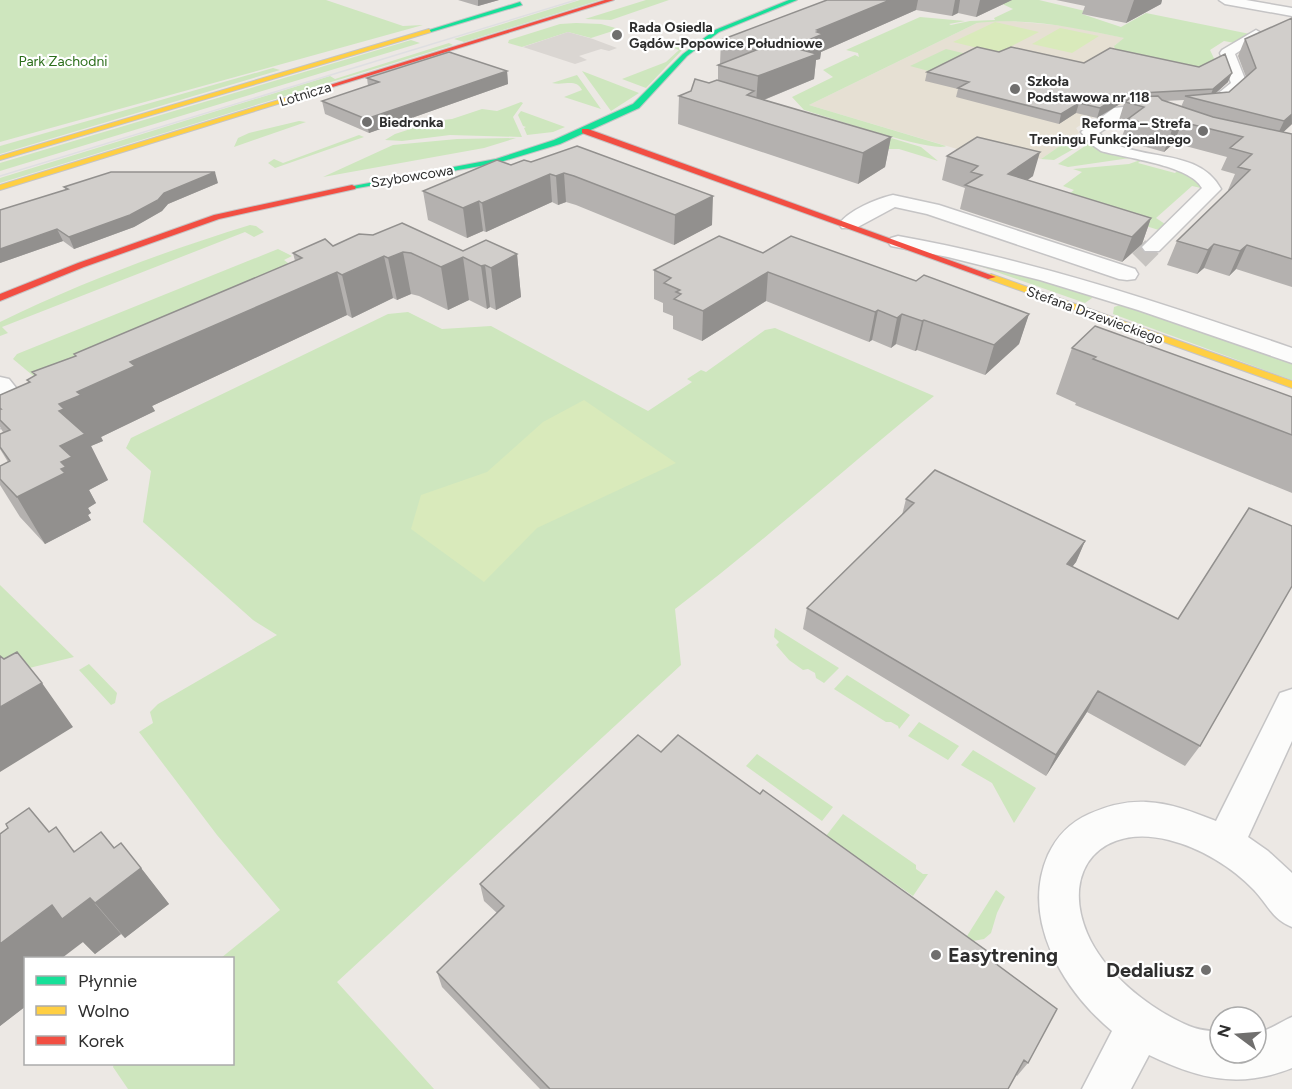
<svg xmlns="http://www.w3.org/2000/svg" width="1292" height="1089" font-family="Figtree,sans-serif">
  <style>
    .education { fill: #e6e0d3 }
    .green { fill: #cee6be }
    .pitch { fill: #d9eabb }
    .plaza { fill: #dad6d2 }
    .lines { fill: none; stroke-linecap: round; stroke-linejoin: round }
    .street-tunnel { stroke: #c6c3c0; stroke-width: 19; stroke-dasharray: 19 9; stroke-linecap: butt }
    .street-casing { stroke: #c5c4c5; stroke-width: 3 }
    .fast-casing { stroke: #c5c4c5; stroke-width: 2 }
    .slow-casing { stroke: #c5c4c5; stroke-width: 2 }
    .jam-casing { stroke: #c5c4c5; stroke-width: 2 }
    .street { fill: #fcfcfb; fill-rule: evenodd }
    .fast { fill: #16e098; fill-rule: evenodd }
    .slow { fill: #ffcf43; fill-rule: evenodd }
    .jam { fill: #f24e42; fill-rule: evenodd }
    .tram { stroke: #dfdfe1; stroke-width: 1.5 }
    .wall { fill: #b4b1af; fill-rule: evenodd }
    .shaded-wall { fill: #92908e }
    .building { fill: #d1cecb; stroke: #92908e; stroke-width: 1.5 }
    .poi-dot { fill: #706f6e; stroke: #fff; stroke-width: 2 }
    .labels { text-anchor: middle; stroke-width: 4.5; stroke-linejoin: round; paint-order: stroke }
    .far-poi-label { font-size: 14px; font-weight: bold; fill: #2e2e2e; stroke: #fff; text-anchor: start }
    .far-park-label { font-size: 14px; fill: #2c6e1b; stroke: #fff }
    .far-street-label { font-size: 14px; fill: #2e2e2e; stroke: #fff }
    .near-poi-label { font-size: 20px; font-weight: bold; fill: #2e2e2e; stroke: #fff; text-anchor: start }
  </style>
  <rect width="100%" height="100%" fill="#ece8e4"/>
  <!-- education -->
  <path class="education" d="M998 20 1066 26 1125 38 1115 45 1133 103 1108 107 1076 128 1079 133 1041 159 1014 152 957 149 809 105 977 23Z"/>
  <!-- green -->
  <path class="green" d="M0 0H326L403 26 423 25 0 142Z
    M580 0H600L464 42 454 39Z
    M646 0H669L611 20 585 19Z
    M947 0H1039L1085 11 1082 14 1121 27 1146 13 1250 34 1235 43 1224 41 1210 50 1220 71 1116 51 1114 46 1124 38C1076 28 1026 17 977 23L809 105 946 146C933 153 825 116 804 110L792 97 833 77 823 70 855 55 859 57 858 53 846 50 920 17 965 21 949 24 951 25 970 21 995 20 994 18 1013 9 994 0Z
    M576 23 601 24 619 29 591 38 568 32 522 47 508 43 509 40 560 24Z
    M411 40 420 43 0 171V163Z
    M666 42 684 45 685 47 646 88 622 79 666 62 679 50 664 44Z
    M449 43 453 45 0 183V178L330 76 335 79Z
    M946 49 975 56 940 74 910 66Z
    M273 68 280 70 0 154V146Z
    M582 71 639 93 611 111Z
    M577 75 601 109 564 97 582 90C576 78 564 86 552 83Z
    M521 102 523 103 513 117 522 137 450 135 402 141 385 140 395 134 435 121 452 119 482 109 497 111Z
    M521 111 565 127 553 132 527 135 524 128 526 127 523 126 518 115Z
    M299 121 306 122 234 147 238 138 249 133Z
    M878 134 921 147 938 161 899 149H864Z
    M359 135 364 137 275 168 268 163 274 159 283 163Z
    M516 138 484 148 323 177 393 145 457 139Z
    M1070 139 1084 143 1054 160 1041 159Z
    M1088 144 1109 149 1105 153 1116 156 1121 153 1137 157 1068 167 1058 164Z
    M1143 159 1138 163 1175 173 1180 169 1193 176 1201 188 1192 186 1156 218 1168 226 1162 231 1094 210 1069 194 1074 190 1063 186 1082 172 1073 169 1129 164Z
    M250 225 256 226 264 232 254 237 245 232 2 327 8 333 0 336V322C80 283 165 251 250 225Z
    M278 249 292 256 284 260 296 269 43 384 13 359 17 354Z
    M948 255 1020 272 1091 294 1092 298 1085 303Z
    M1123 304 1292 361V380L1113 314 1114 307Z
    M408 312 442 329 491 326 648 411 692 382 687 379 701 370 706 372 765 330 775 328 934 396C847 467 764 541 675 609L681 665 337 982 434 1089H128L113 1067 114 1064H232V958H221L280 910 217 835 139 732 153 723 150 712 158 704 277 635 253 620 143 522 151 471 126 448 131 438 388 314Z
    M0 585 74 657 13 672H0Z
    M775 628 839 668 824 683 816 678 815 673 808 669 803 670 789 660 776 645 779 642 774 637Z
    M89 664 117 693 115 703 111 705 79 670Z
    M847 675 910 715 899 729 898 726 891 722H886L834 689Z
    M919 722 959 746 948 760 908 736Z
    M973 750 1036 788 1014 823 992 783 961 765Z
    M757 754 833 807 822 821 746 766Z
    M843 814 916 865V869L923 874H928L913 896 826 836Z
    M996 890 1005 897 997 913 991 933 984 939 973 941 967 936Z"/>
  <!-- pitch -->
  <path class="pitch" d="M995 22 1039 32 998 53 953 42Z
    M1060 28 1099 36 1072 53 1032 44Z
    M584 400 676 463 537 528 484 582 411 529 421 495 487 472 543 422Z"/>
  <!-- plaza -->
  <path class="plaza" d="M568 32 593 39 617 48 609 51 601 49 579 56 587 60 575 64 523 47Z"/>
  <g class="lines">
    <!-- street-tunnel -->
    <path class="street-tunnel" d="M1139 260 1152 247"/>
    <!-- street casing -->
    <g class="street-casing">
      <path id="street" d="M1219 0H1246L1292 8V16L1225 4Z
        M1256 30 1263 34 1261 37 1235 54 1247 84 1244 87 1220 108H1201L1199 105 1201 102 1210 100 1231 83 1220 53 1222 50Z
        M1162 103 1168 105 1170 108 1168 111 1124 116 1099 133C1132 165 1197 144 1221 189L1159 251H1145L1142 247 1202 188C1190 165 1125 158 1101 151L1091 144 1081 132 1114 108Z
        M893 195 939 205 1135 269 1138 274 1135 279 1127 280 1119 279 927 214 895 207 856 228H842L839 224C849 210 876 199 893 195Z
        M898 236C1033 260 1162 303 1292 348V363L1138 310 1040 280 948 257 891 246 888 242 891 238Z
        M0 377 9 379 25 399 9 426 0 428Z
        M1292 689V741L1248 837 1268 851 1292 873V927C1272 919 1269 906 1254 890 1232 867 1201 848 1169 840 1103 823 1060 868 1087 933 1104 973 1149 1009 1189 1026 1198 1030 1210 1031 1220 1032V1053H1256V1033C1269 1031 1280 1022 1292 1017V1068C1240 1089 1198 1079 1149 1055L1131 1089H1082L1112 1031C1063 990 1020 919 1048 855 1057 836 1069 823 1089 814 1107 806 1126 801 1146 802 1171 803 1193 812 1216 821L1280 693Z"/>
    </g>
    <!-- fast casing -->
    <g class="fast-casing">
      <path id="fast" d="M789 0H797L719 32 687 56 639 108 560 144 497 163 352 189 348 187 496 159 554 140 633 104 683 54 715 30Z
        M520 2 522 5 431 32 426 31Z"/>
    </g>
    <!-- slow casing -->
    <g class="slow-casing">
      <path id="slow" d="M429 29 431 32 0 160V156Z
        M295 95 299 97 297 98 0 190V185Z
        M991 274 1292 381V388L988 279 986 277Z"/>
    </g>
    <!-- jam casing -->
    <g class="jam-casing">
      <path id="jam" d="M605 0H614L297 98 291 97Z
        M582 129H588L996 277 988 279 582 133Z
        M352 185 356 187 355 189 219 219 84 267 0 301V294L78 263 214 215Z"/>
    </g>
    <!-- street -->
    <use href="#street" class="street"/>
    <!-- fast -->
    <use href="#fast" class="fast"/>
    <!-- slow -->
    <use href="#slow" class="slow"/>
    <!-- jam -->
    <use href="#jam" class="jam"/>
    <!-- tram -->
    <path class="tram" d="M0 176 576 0"/>
  </g>
  <!-- wall -->
  <path class="wall" d="M458 0H499L478 6Z
    M827 0H1012L976 17 958 13 952 16 916 10 821 52 820 59 816 60 814 79 764 100 891 137 885 167 858 184 678 124 679 96 718 80V65L720 64 721 40Z
    M1056 0H1162L1161 4 1126 23 1082 14 1085 6Z
    M1245 39 1292 124 1283 132 1292 134V287L1236 269 1229 276 1204 268 1197 274 1167 265 1177 241 1230 190H1228L1235 174 1221 170 1227 157 1174 143 1164 152 1121 140 1126 125 1118 123 1124 104H1120L1097 118 1076 113 1059 124 956 97 958 89 925 81 927 72 999 52 1228 82 1216 93 1229 92 1246 77 1238 56ZM1184 100 1181 107 1165 101Z
    M507 71 508 84 369 133 325 114 322 101 368 86 367 78Z
    M577 146 712 225 674 245 576 205 566 202 558 205 552 202 486 232 483 231 467 238 428 220 423 191 531 162Z
    M947 156 1033 176 1027 180 1151 218 1142 244 1122 262 960 209 965 188 942 180Z
    M218 183 168 204 162 211 134 227 74 249 63 241 0 263V210L66 190 64 187Z
    M333 246 463 251 517 254 521 297 496 310 490 307 487 309 469 300 448 310 419 296 411 294 397 300 393 298 352 318 347 315 152 406 155 411 101 437 103 441 91 446 108 480 89 490 96 503 88 508 91 513 88 515 91 520 45 544 20 517 0 485V466L8 462 0 449V434L3 432 0 427V395L29 383 27 380 35 376 32 372 75 356 74 354 295 261 293 253Z
    M763 253 916 281 1029 314 1019 344 985 375 917 350 915 351 896 344 891 348 872 340 869 342 766 301 702 341 673 329V316L663 312V303L654 299V270Z
    M1072 348 1292 397V493L1075 405 1076 403 1056 394Z
    M906 499 1085 541 1076 562 1072 567 1200 746 1185 766 1087 712 1046 776 803 629 807 608 902 515Z
    M661 752 995 963 1028 1063 1017 1076 1016 1075 1008 1089H540L442 987 437 972 497 913 484 901 480 884Z
    M29 808 49 832 75 851 114 848 141 868 169 904 125 938 121 934 95 954 83 942 26 958V1006L0 1026V834L8 828Z"/>
  <!-- shaded-wall -->
  <path class="shaded-wall" d="M478 0H499L478 6Z
    M890 0H918L916 10 821 52 820 59 816 60 814 79 756 103 758 76 791 47 817 30Z
    M955 0H960L958 13 952 16Z
    M980 0H1012L976 17Z
    M1134 0H1162L1161 4 1126 23Z
    M507 71 508 84 369 133 366 119Z
    M1232 73 1228 82 1209 99 1213 89Z
    M1123 94 1120 104 1097 118 1100 108Z
    M1079 103 1076 113 1059 124 1061 114Z
    M1292 114V124L1275 140 1284 121Z
    M1182 122 1174 143 1164 152 1172 130Z
    M891 137 885 167 858 184 863 153Z
    M1040 152 1033 176 1004 197 1008 174Z
    M215 172 218 183 168 204 162 211 134 227 74 249 69 237 164 193Z
    M564 173 566 202 558 205 556 176Z
    M550 174 552 202 486 232 482 203Z
    M713 196 712 225 674 245 675 215Z
    M479 201 483 231 467 238 463 208Z
    M1151 218 1142 244 1122 262 1132 237Z
    M57 229 63 241 0 263V249Z
    M1214 244 1204 268 1197 274 1208 250Z
    M1247 245 1236 269 1229 276 1240 251Z
    M403 252 411 294 397 300 388 258Z
    M517 254 521 297 496 310 491 268Z
    M384 256 393 298 352 318 342 275Z
    M463 257 469 300 448 310 441 267Z
    M485 265 490 307 487 309 481 266Z
    M337 272 347 315 152 406 155 411 101 437 103 441 91 446 108 480 89 490 96 503 88 508 91 513 88 515 91 520 45 544 17 497 61 469 59 404 77 392 130 362Z
    M768 272 766 301 702 341 703 311Z
    M878 310 872 340 869 342 875 312Z
    M902 314 896 344 891 348 897 318Z
    M1029 314 1019 344 985 375 994 345Z
    M924 320 917 350 915 351 922 321Z
    M1085 541 1076 562 1058 585 1067 564Z
    M42 683 73 727 0 772V707Z
    M1098 691 1087 712 1046 776 1056 755Z
    M141 868 169 904 125 938 95 903Z
    M90 898 121 934 95 954 83 942 62 958H26V1006L0 1026V944L52 905Z"/>
  <!-- building -->
  <path class="building" d="M827 0H890L817 30 820 31 817 32 823 34 791 47 817 54 758 76 718 65 756 50 721 40Z
    M1292 18V114L1284 121 1185 96 1229 92 1256 68 1245 39Z
    M977 47 999 52 1011 47 1084 63 1110 48 1199 67 1225 54 1232 73 1213 89 1123 94 1100 108 1079 103 1061 114 958 88 969 82 927 72Z
    M449 52 507 71 366 119 322 101 379 82 367 78Z
    M695 79 709 83 717 80 754 91 747 95 891 137 863 153 679 96 691 91Z
    M1158 96 1162 100 1213 117 1292 134V259L1247 245 1240 251 1214 244 1208 250 1177 241 1250 170 1238 167 1252 154 1230 148 1243 137 1182 122 1172 130 1128 119 1144 107 1125 102 1132 97Z
    M977 137 1040 152 1008 174 1151 218 1132 237 965 185 982 175 971 172 978 166 947 156Z
    M577 146 713 196 675 215 574 176 564 173 556 176 550 174 482 203 479 201 463 208 423 191 497 160 511 165 524 160 531 162Z
    M111 172H215L164 193 158 200 130 215 69 237 57 229 0 249V210L68 189 64 187Z
    M402 223 463 251 486 240 517 254 491 268 485 265 481 266 463 257 441 267 411 253 403 252 388 258 384 256 342 275 337 272 130 362 135 366 77 392 81 395 59 404 64 409 59 411 85 434 60 446 72 457 61 462 66 467 61 469 65 473 17 497 0 479V466L10 461 0 447V434L10 430 0 420V409H1L0 408V395L30 382 27 380 36 375 32 372 76 356 74 354 302 258 293 253 325 239 333 246 359 234 373 235Z
    M719 236 763 253 791 236 916 281 924 275 1029 314 994 345 924 320 922 321 902 314 897 318 878 310 875 312 768 272 703 311 674 299 681 294 676 292 680 290 664 283 671 278 654 270Z
    M1095 326 1292 397V435L1093 359 1096 357 1072 348Z
    M935 470 1085 541 1067 564 1178 619 1249 508 1292 526V586L1200 746 1098 691 1056 755 807 608 914 503 906 499Z
    M17 652 42 683 0 707V656L4 659Z
    M638 735 661 752 678 735 760 794 763 790 998 959 995 963 1057 1009 1028 1063 1024 1060 1008 1089H550L437 972 504 906 480 884Z
    M29 808 49 832 56 827 74 852 101 832 114 848 121 843 141 868 95 903 90 898 62 919 52 905 0 944V834L8 828 6 824Z"/>
  <!-- markers -->
  <g class="poi-dot">
    <circle cx="617" cy="35" r="6"/>
    <circle cx="1015" cy="89" r="6"/>
    <circle cx="367" cy="122" r="6"/>
    <circle cx="1203" cy="131" r="6"/>
    <circle cx="936" cy="955" r="6"/>
    <circle cx="1206" cy="970" r="6"/>
  </g>
  <g class="labels">
    <!-- far-poi labels -->
    <g class="far-poi-label">
      <text x="629" y="32">Rada Osiedla<tspan x="629" dy="16">Gądów-Popowice Południowe</tspan></text>
      <text x="1027" y="86">Szkoła<tspan x="1027" dy="16">Podstawowa nr 118</tspan></text>
      <text x="379" y="127">Biedronka</text>
      <text x="1191" y="128" text-anchor="end">Reforma – Strefa<tspan x="1191" dy="16">Treningu Funkcjonalnego</tspan></text>
    </g>
    <!-- far-park labels -->
    <g class="far-park-label">
      <text x="63" y="66">Park Zachodni</text>
    </g>
    <!-- far-street labels -->
    <g class="far-street-label">
      <text transform="translate(305 94) rotate(-17)" y="5">Lotnicza</text>
      <text transform="translate(412 176) rotate(-9)" y="5">Szybowcowa</text>
      <text transform="translate(1095 315) rotate(20)" y="5">Stefana Drzewieckiego</text>
    </g>
    <!-- near-poi labels -->
    <g class="near-poi-label">
      <text x="948" y="962">Easytrening</text>
      <text x="1194" y="977" text-anchor="end">Dedaliusz</text>
    </g>
  </g>
  <!-- legend -->
  <rect x="24" y="957" width="210" height="108" fill="#ffffff" stroke="#ababab" stroke-width="1.5"/>
  <rect x="36" y="976" width="30" height="9" fill="#16e098" stroke="#ababab" stroke-width="1.5"/>
  <text x="78" y="987" font-size="18" fill="#2e2e2e">Płynnie</text>
  <rect x="36" y="1006" width="30" height="9" fill="#ffcf43" stroke="#ababab" stroke-width="1.5"/>
  <text x="78" y="1017" font-size="18" fill="#2e2e2e">Wolno</text>
  <rect x="36" y="1036" width="30" height="9" fill="#f24e42" stroke="#ababab" stroke-width="1.5"/>
  <text x="78" y="1047" font-size="18" fill="#2e2e2e">Korek</text>
  <!-- north arrow -->
  <g transform="translate(1238 1035) rotate(286)"><circle r="28" fill="#ffffff" stroke="#ababab" stroke-width="1.5"/>
  <path d="M0-4.5L10 22L0 15L-10 22Z" fill="#706f6e"/>
  <text y="-9" font-size="16" font-weight="bold" text-anchor="middle" fill="#2e2e2e">N</text>
  </g>
</svg>
